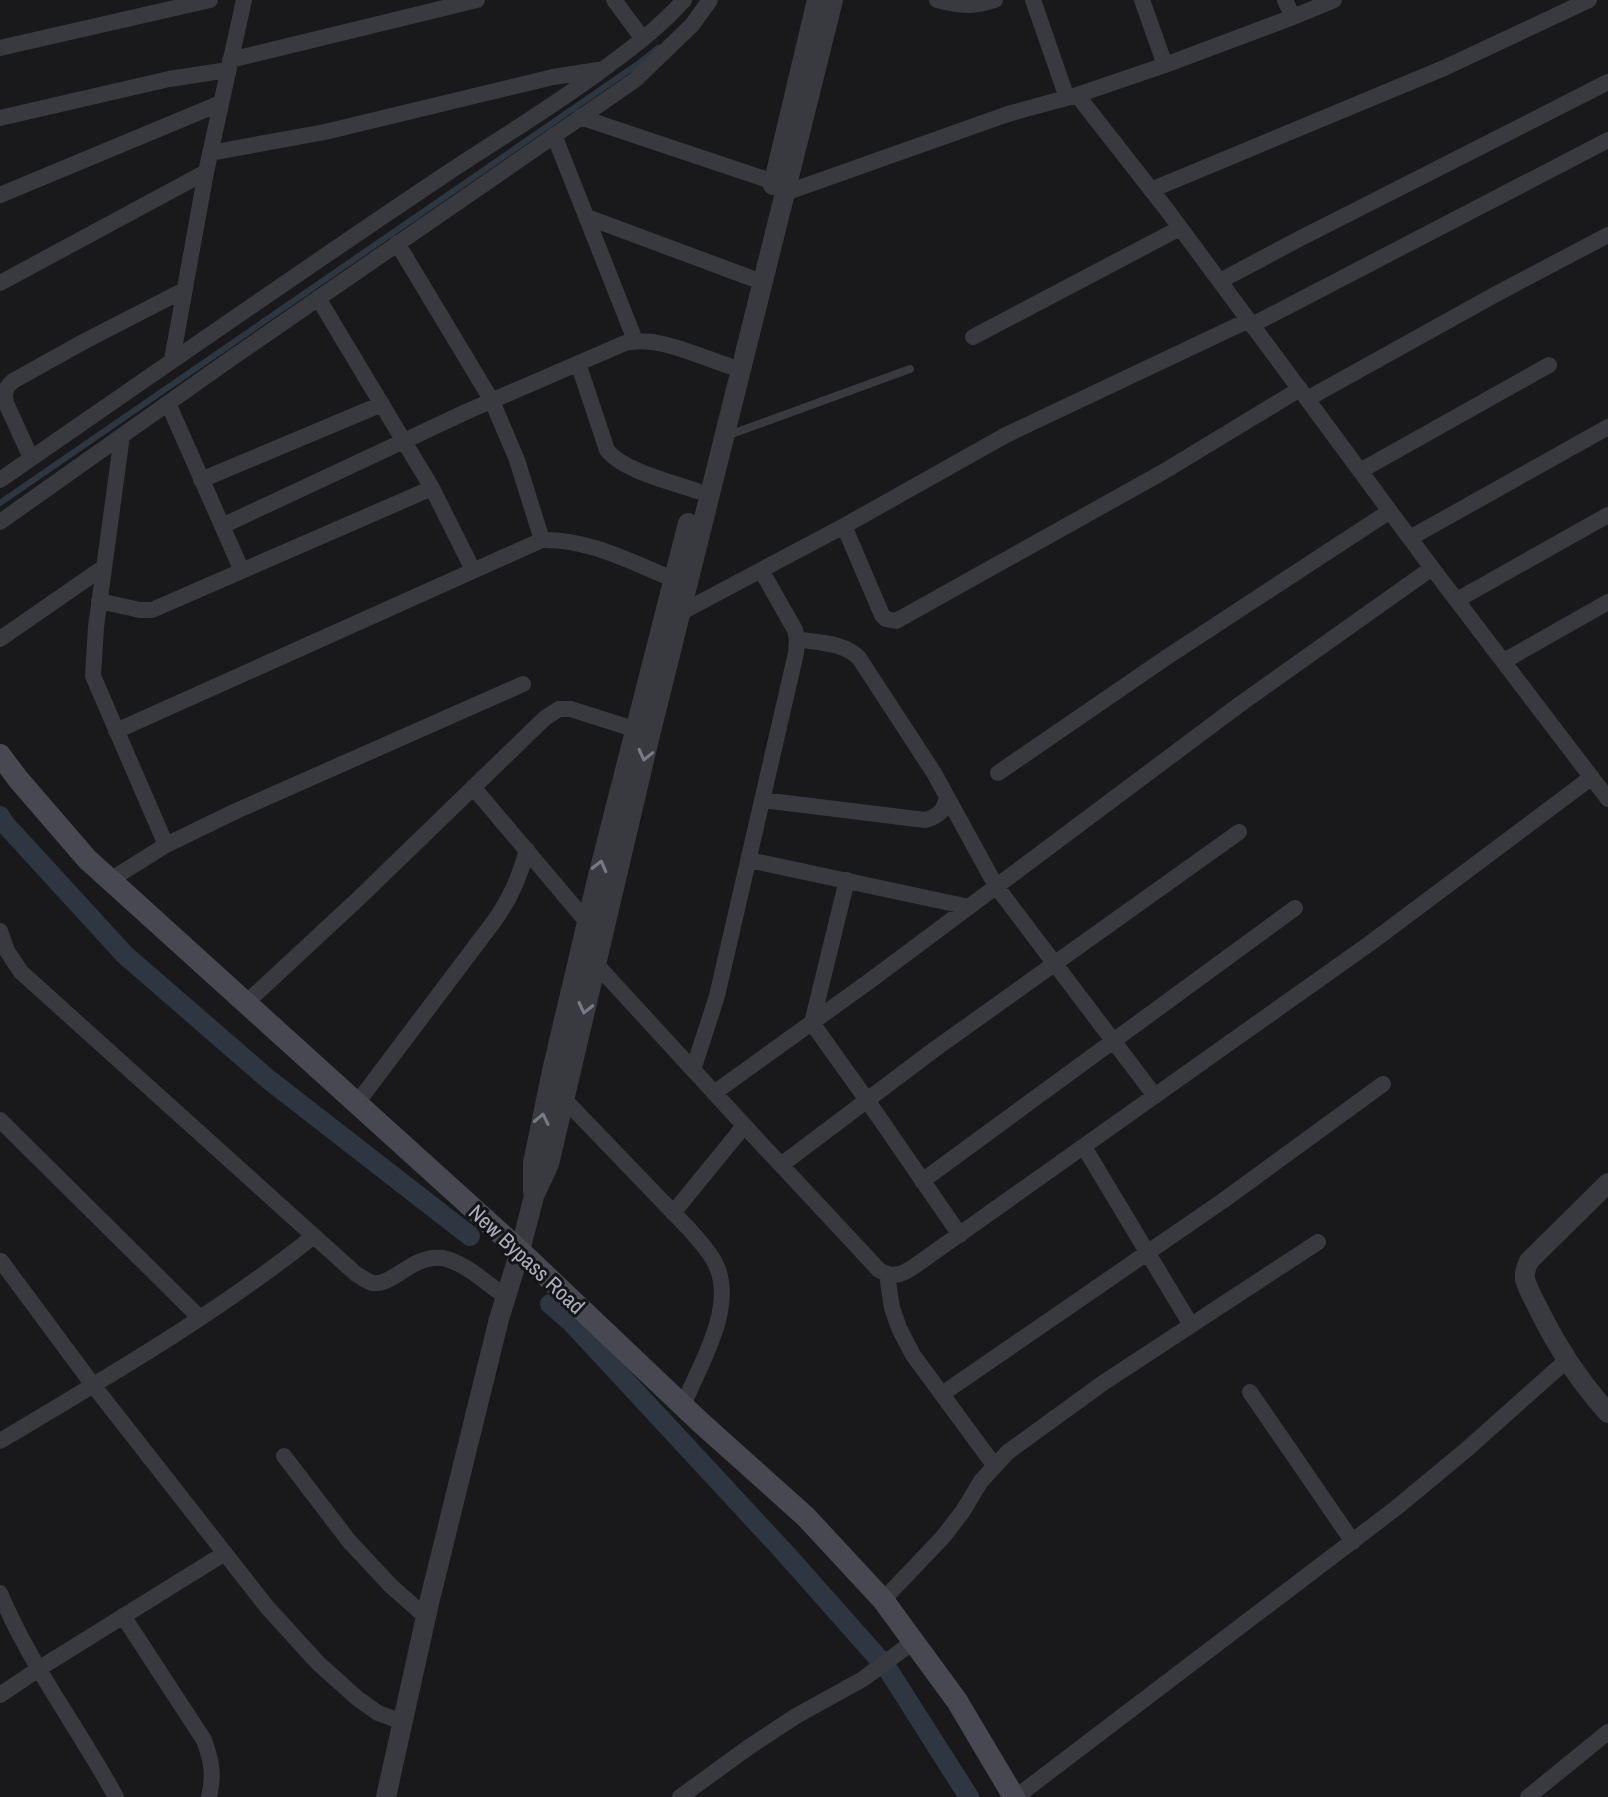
<svg xmlns="http://www.w3.org/2000/svg" width="1608" height="1797" font-family="'Archivo Narrow',sans-serif">
  <style>
    .lines { fill: none; stroke-linecap: round; stroke-linejoin: round }
    .stream { stroke: #2d3641; stroke-width: 6 }
    .canal { stroke: #2d3641; stroke-width: 20 }
    .service { stroke: #393a40; stroke-width: 8 }
    .minor { stroke: #393a40; stroke-width: 16 }
    .tertiary { stroke: #393a40; stroke-width: 20 }
    .secondary { stroke: #474851; stroke-width: 22 }
    .oneway { stroke: #777a84 }
    .labels { text-anchor: middle; stroke-width: 6; stroke-linejoin: round; paint-order: stroke }
    .street-label { font-size: 22px; fill: #aaaebc; stroke: #141316 }
  </style>
  <rect width="100%" height="100%" fill="#19181b"/>
  <g class="lines">
    <!-- stream -->
    <path class="stream" d="M0 503 635 66 658 48"/>
    <!-- canal -->
    <path class="canal" d="M0 816 5 824 125 955 268 1079 470 1236
      M550 1304 571 1322 786 1554 887 1668 969 1797"/>
    <!-- service -->
    <path class="service" d="M726 436 910 369"/>
    <!-- minor -->
    <path class="minor" d="M614 0 643 39
      M937 0C959 6 974 7 995 0
      M1033 0 1067 98
      M1142 0 1165 65
      M1285 0 1293 17
      M0 48 210 0
      M230 60 477 0
      M1077 95 1167 210 1429 564 1608 799
      M580 117 774 182
      M0 118 169 79 228 70
      M554 135 635 340
      M210 153 325 132 553 77 598 70
      M1151 190 1444 68 1589 0
      M785 193 1008 114 1077 95 1165 65 1293 17 1334 0
      M0 195 221 103
      M587 217 751 278
      M397 243 492 401 517 460 542 540
      M1220 281 1299 239 1608 82
      M0 283 206 172
      M318 298 432 488 473 570
      M1252 325 1608 140
      M973 337 1180 228
      M172 360 206 172 244 0
      M578 363 607 450C623 471 672 482 697 491
      M1307 399 1498 293 1608 235
      M168 403 242 571
      M122 436 96 627 93 676 166 845
      M31 458 6 403C4 393 5 388 13 381L83 342 184 290
      M1360 471 1549 365
      M0 480C146 379 292 277 440 178 495 141 553 107 606 67 634 47 661 26 684 0
      M201 480 382 404
      M0 522 229 360 635 80 692 25 710 0
      M222 526 468 411 625 343C656 335 698 356 729 366
      M844 526 882 615 886 619 896 621 1163 472 1300 389
      M1410 538 1608 427
      M1457 600 1608 515
      M99 601 140 610H152L432 488
      M680 613 844 526 1006 435 1249 320
      M0 639 104 567
      M797 639C819 643 843 642 859 658L934 773 996 886 1155 1096
      M1504 661 1608 602
      M116 731 542 540C589 539 631 562 673 579
      M998 773 1167 657 1390 511
      M473 787 587 922
      M762 800 925 820C939 816 943 812 947 798
      M749 860 969 907
      M110 880 166 845 236 811 523 684
      M847 880 812 1023 867 1100 960 1235
      M0 931 7 951 21 972 356 1274C362 1277 367 1282 373 1283 393 1286 413 1254 442 1258 465 1262 487 1284 506 1297
      M595 963 753 1135 879 1270C895 1280 905 1273 919 1263L1369 944 1592 777
      M246 1003 358 899 545 718 559 709H571L634 729
      M693 1070 717 996 796 653 797 639 795 630 761 570
      M714 1093 871 980 1243 702 1432 568
      M564 1099 690 1230C699 1241 710 1251 716 1265 736 1307 700 1365 683 1405
      M357 1103 495 920C511 897 519 878 527 850
      M0 1120 200 1318
      M1084 1147 1191 1325
      M781 1165 935 1049 1239 832
      M922 1181 1295 908
      M673 1213 744 1126
      M1 1261 93 1385 267 1607 318 1663 357 1698 378 1713 403 1722
      M887 1275 892 1308 899 1328 913 1355 994 1465
      M1250 1392 1353 1542
      M942 1394 1224 1200 1383 1084
      M0 1441C107 1377 216 1314 314 1236
      M284 1456 349 1541 391 1586 426 1617
      M0 1593C30 1665 79 1729 116 1797
      M883 1600 943 1537 963 1511 981 1481 1008 1452 1103 1383 1318 1242
      M123 1616 204 1740C212 1762 214 1775 209 1797
      M0 1695 40 1668 225 1553
      M680 1797 749 1747 796 1716 863 1679 913 1642
      M1016 1797 1396 1508 1466 1450 1567 1360
      M1528 1797 1608 1732"/>
    <!-- tertiary -->
    <path class="tertiary" d="M773 185 817 0
      M1608 1183 1529 1261C1526 1267 1524 1272 1525 1279 1528 1291 1536 1303 1541 1314 1559 1350 1581 1383 1608 1413
      M533 1192V1163L552 1071 597 880 688 523
      M386 1797 429 1603 499 1319 520 1251 534 1196 549 1164 650 735 833 0"/>
    <!-- secondary -->
    <path class="secondary" d="M0 755 18 779 87 859 520 1251 699 1421 806 1517 883 1600 957 1701 1014 1797"/>
  </g>
  <!-- one-way arrows -->
  <defs><path id="oneway-chevron" d="M-2-3.5L2.5 0L-2 3.5" fill="none" stroke-width="1.6" stroke-linecap="round" stroke-linejoin="round" transform="scale(2)"/></defs>
  <g class="oneway">
    <use href="#oneway-chevron" transform="translate(645 755) rotate(103)"/>
    <use href="#oneway-chevron" transform="translate(600 866) rotate(-76)"/>
    <use href="#oneway-chevron" transform="translate(585 1008) rotate(103)"/>
    <use href="#oneway-chevron" transform="translate(542 1119) rotate(-78)"/>
  </g>
  <g class="labels">
    <!-- street labels -->
    <g class="street-label">
      <text transform="translate(527 1259) rotate(43)" y="8">New Bypass Road</text>
    </g>
  </g>
</svg>
